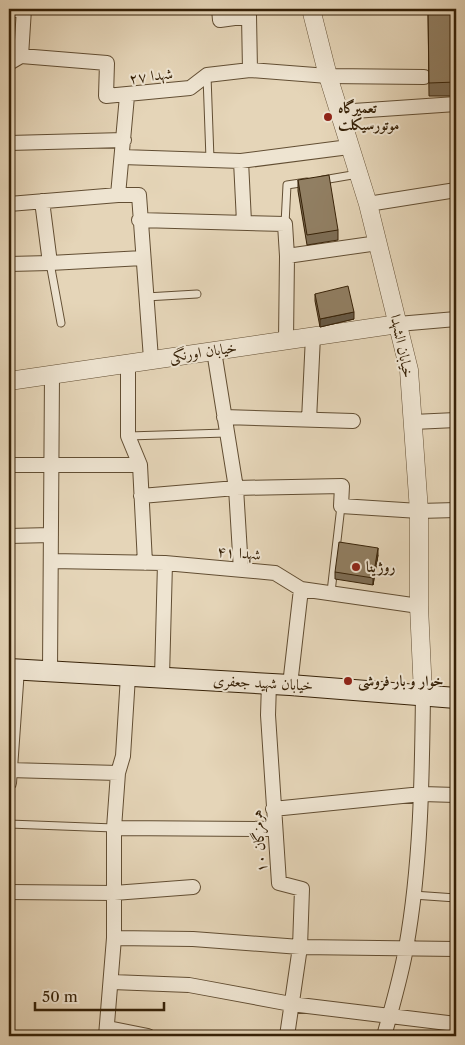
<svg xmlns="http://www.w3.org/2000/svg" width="465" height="1045" font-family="'Libre Caslon Text',Amiri,serif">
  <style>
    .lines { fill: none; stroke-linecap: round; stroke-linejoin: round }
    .service-casing { stroke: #624e33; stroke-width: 9 }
    .minor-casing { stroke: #624e33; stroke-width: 16 }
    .tertiary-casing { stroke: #624e33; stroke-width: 19 }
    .secondary-casing { stroke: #362107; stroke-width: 22 }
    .service { stroke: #eee4d1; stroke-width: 7 }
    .minor { stroke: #eee4d1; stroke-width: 14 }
    .tertiary { stroke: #eee4d1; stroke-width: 18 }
    .secondary { stroke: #eee4d1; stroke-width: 20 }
    .wall { fill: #7d6d55; stroke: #362107 }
    .shaded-wall { fill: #665945; stroke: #362107 }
    .building { fill: #917f63; stroke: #362107 }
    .poi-dot { fill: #8f2418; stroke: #eee4d1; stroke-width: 2 }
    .labels { text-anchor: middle; stroke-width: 4; stroke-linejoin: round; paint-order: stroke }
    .street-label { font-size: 15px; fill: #362107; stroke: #eee4d1 }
    .poi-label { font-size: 15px; font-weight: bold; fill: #362107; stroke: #eee4d1; text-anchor: start }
  </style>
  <rect width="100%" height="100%" fill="#e5d5b8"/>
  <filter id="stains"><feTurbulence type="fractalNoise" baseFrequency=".004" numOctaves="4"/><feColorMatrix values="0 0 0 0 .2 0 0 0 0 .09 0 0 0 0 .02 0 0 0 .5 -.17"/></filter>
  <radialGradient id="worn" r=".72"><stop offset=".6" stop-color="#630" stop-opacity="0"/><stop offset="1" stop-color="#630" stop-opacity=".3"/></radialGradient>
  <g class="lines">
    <!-- service casing -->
    <g class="service-casing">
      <path id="service" d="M207 76 210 159
        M323 180 358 174
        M285 224 287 185 307 182
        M50 263 61 323
        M146 297 197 294
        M128 436 226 433
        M331 592 341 506
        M9 824 114 828
        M413 895 456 898"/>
    </g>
    <!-- minor casing -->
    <g class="minor-casing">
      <path id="minor" d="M219 9 220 20 249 16 250 70
        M9 10 24 9
        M21 56 24 9
        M9 63 21 56 107 63 106 96 190 88 207 75 250 70 328 76 424 77
        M127 96 118 195H139L151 359
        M339 112 456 104
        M9 143 124 140
        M122 157 241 161 349 147
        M241 161 244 222
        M42 201 50 263 143 258
        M9 204 118 195
        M368 204 456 190
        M139 220 285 224 287 256 286 340
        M287 256 378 243
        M9 264 50 263
        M398 324 456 319
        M214 351 236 488 241 570
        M128 363V436L140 465 145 563
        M224 417 353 421
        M309 420 313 336
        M413 422 456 420
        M9 465H140
        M141 496 236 488 342 486 341 506 419 511 456 510
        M9 536 51 535
        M51 561 165 563 275 573 301 589 419 606
        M50 671 52 375
        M162 677 165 563
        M269 683 268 715 279 883 302 889 300 947 287 1036
        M290 685 301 589
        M9 770 118 773
        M9 783 17 669
        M273 809 422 794 456 795
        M114 828 274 829
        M9 892 114 893 193 887
        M114 938 193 939 300 947 456 949
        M112 982 189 985 291 1004 456 1024
        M108 1028 148 1036
        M106 1036 114 938V828L118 773 123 756 128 676
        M384 1036C392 1007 401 977 406 948 421 865 422 778 423 694"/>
    </g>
    <!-- tertiary casing -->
    <g class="tertiary-casing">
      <path id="tertiary" d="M311 9 328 76 368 204 409 370 419 511V606L423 694
        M9 381 398 324"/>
    </g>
    <!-- secondary casing -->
    <g class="secondary-casing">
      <path id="secondary" d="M9 669 290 685 456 698"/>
    </g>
    <!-- service -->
    <use href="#service" class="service"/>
    <!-- minor -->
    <use href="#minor" class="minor"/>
    <!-- tertiary -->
    <use href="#tertiary" class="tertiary"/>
    <!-- secondary -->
    <use href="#secondary" class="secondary"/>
  </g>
  <!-- wall -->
  <path class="wall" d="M428 9H456V96H429Z
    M298 180 338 230V240L307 245 298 191Z
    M315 294 354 319 320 327 315 301Z
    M378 555 373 585 335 579V572Z"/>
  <!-- shaded-wall -->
  <path class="shaded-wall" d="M354 312V319L320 327V319Z
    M378 548V555L373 585V578Z"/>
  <!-- building -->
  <path class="building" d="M428 9H456V82L429 83Z
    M329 175 338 230 307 235 298 180Z
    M348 286 354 312 320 319 315 294Z
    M339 542 378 548 373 578 335 572Z"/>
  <!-- markers -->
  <g class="poi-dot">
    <circle cx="328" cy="117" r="5"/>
    <circle cx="356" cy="567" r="5"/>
    <circle cx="348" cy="681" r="5"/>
  </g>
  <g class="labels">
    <!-- street labels -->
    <g class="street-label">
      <text transform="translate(151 76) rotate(-7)" y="5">شهدا ۲۷</text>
      <text transform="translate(402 346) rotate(78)" y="5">خیابان الشهدا</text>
      <text transform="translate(203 352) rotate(-8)" y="5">خیابان اورنگی</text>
      <text transform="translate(239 553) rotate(5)" y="5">شهدا ۴۱</text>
      <text transform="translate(263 683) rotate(3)" y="5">خیابان شهید جعفری</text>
      <text transform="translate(259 841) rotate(-95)" y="5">هرمزگان ۱۰</text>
    </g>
    <!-- poi labels -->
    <g class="poi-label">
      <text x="338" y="113">تعمیرگاه<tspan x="338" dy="17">موتورسیکلت</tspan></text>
      <text x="366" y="572">روژینا</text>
      <text x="358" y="686">خوار و بار فروشی</text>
    </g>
  </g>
  <!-- margin -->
  <rect width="465" height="1045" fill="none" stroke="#e5d5b8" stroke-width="30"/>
  <rect x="10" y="10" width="445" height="1025" fill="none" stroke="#362107" stroke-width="2.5"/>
  <rect x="15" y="15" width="435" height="1015" fill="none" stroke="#362107"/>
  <!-- scale -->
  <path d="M35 1002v8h129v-8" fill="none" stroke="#362107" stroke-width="2.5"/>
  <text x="42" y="1002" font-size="15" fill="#362107" stroke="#eee4d1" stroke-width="4" paint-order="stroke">50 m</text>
  <rect width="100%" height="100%" filter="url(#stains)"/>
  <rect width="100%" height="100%" fill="url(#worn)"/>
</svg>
